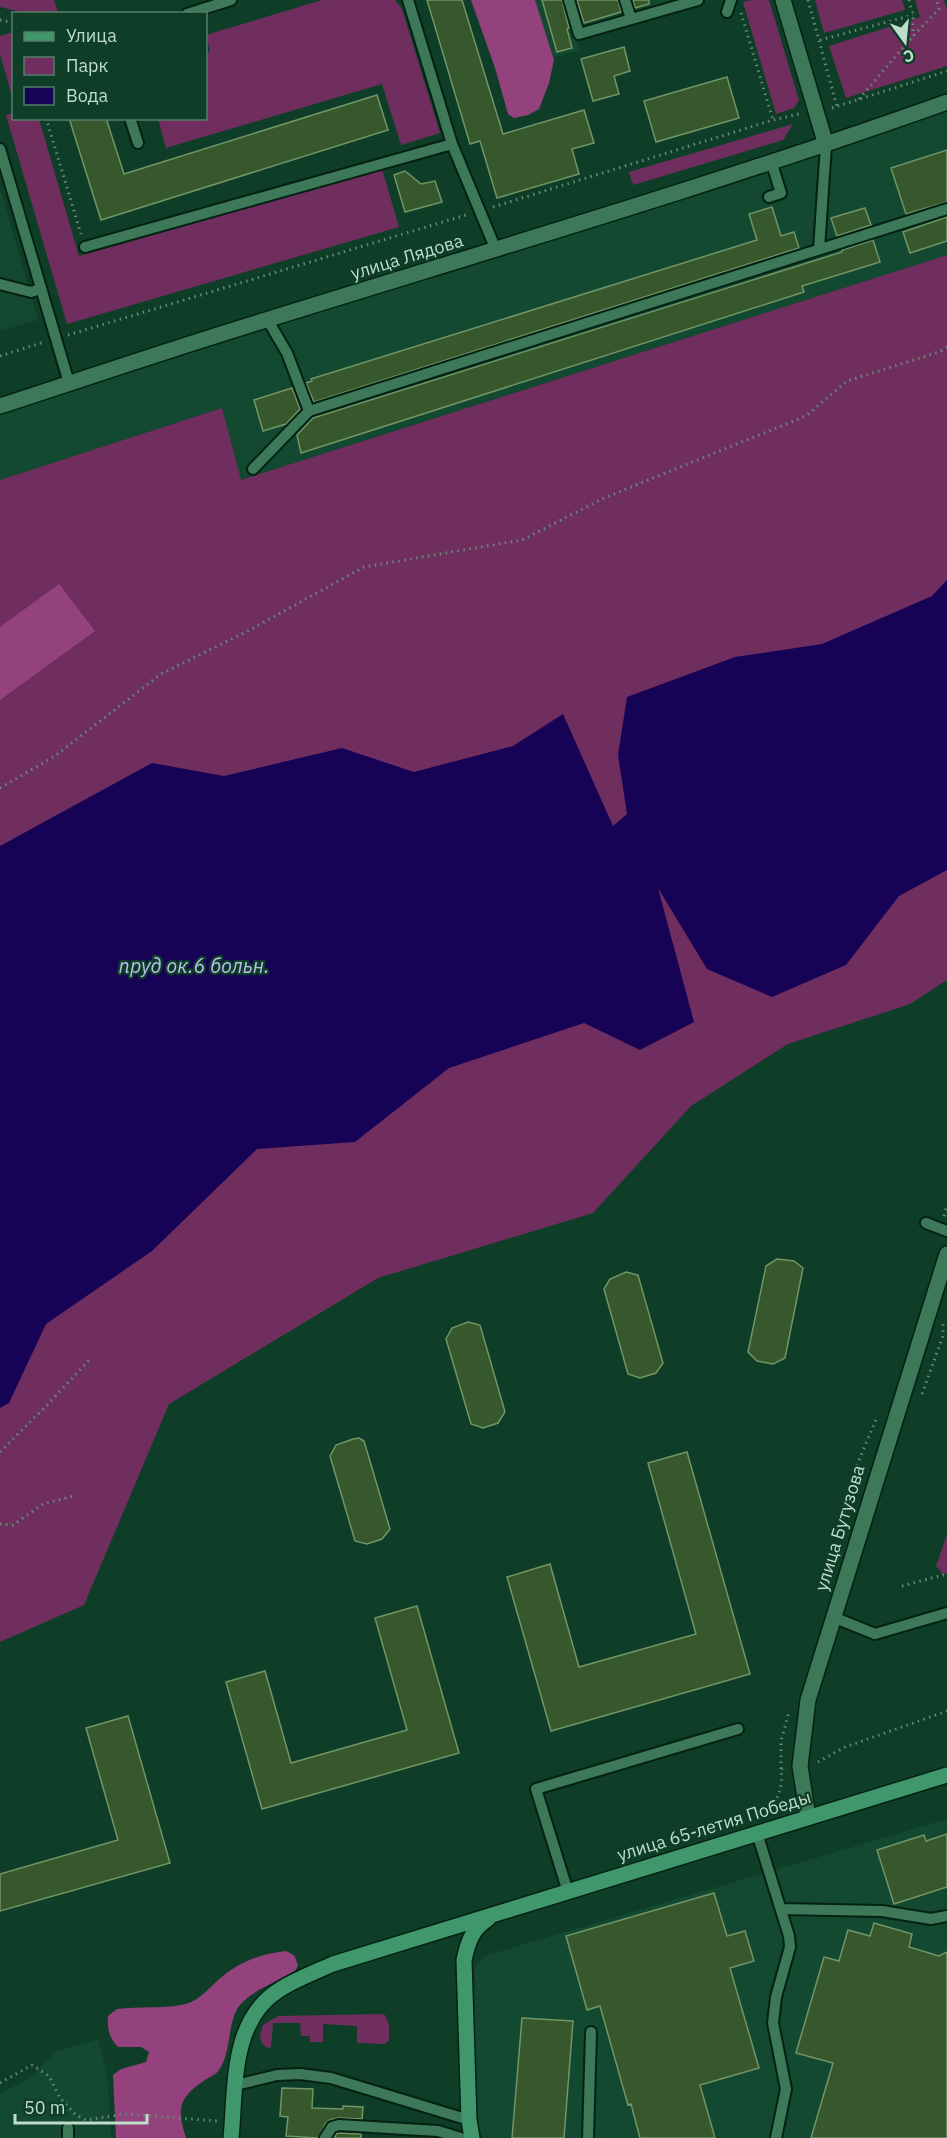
<svg xmlns="http://www.w3.org/2000/svg" width="947" height="2138" font-family="'IBM Plex Sans',sans-serif">
  <style>
    .built { fill: #134930 }
    .green { fill: #702e5f }
    .forest { fill: #93427d }
    .water { fill: #160356 }
    .building { fill: #36582c; stroke: #719567; stroke-width: 1.5 }
    .lines { fill: none; stroke-linecap: round; stroke-linejoin: round }
    .lane-casing { stroke: #032213; stroke-width: 14 }
    .street-casing { stroke: #032213; stroke-width: 18 }
    .primary-casing { stroke: #032213; stroke-width: 18 }
    .path { stroke: #658b77; stroke-width: 3; stroke-dasharray: 1.5 4.5; stroke-linecap: butt }
    .lane { stroke: #3d7859; stroke-width: 10 }
    .street { stroke: #3d7859; stroke-width: 15 }
    .primary { stroke: #40976c; stroke-width: 15 }
    .labels { text-anchor: middle; stroke-width: 4.5; stroke-linejoin: round; paint-order: stroke }
    .street-label { font-size: 18px; fill: #bfddcb; stroke: #0f3e28 }
    .water-label { font-size: 20px; font-style: italic; fill: #b8beeb; stroke: #0f3e28 }
  </style>
  <rect width="100%" height="100%" fill="#0f3e28"/>
  <!-- built -->
  <path class="built" d="M503 0H712L577 39 580 50 556 57 519 55Z
    M947 110V255L240 480 222 408 0 480V413L824 152Z
    M0 188 38 320 0 331Z
    M947 1819V2138H482L475 2122V1966L484 1956Z
    M98 2039 107 2073 111 2138H0V2094L30 2078 55 2052Z"/>
  <!-- green -->
  <path class="green" d="M0 0H54L58 13H26L0 7Z
    M322 0H395L402 9 440 133 401 145 382 84 166 148 158 119 206 118V53L210 51 206 35Z
    M751 0H769L799 100 794 108 776 114 743 2Z
    M815 0H902L905 10 824 33Z
    M915 0H944L947 9V66L846 98 829 46 920 17Z
    M13 32H14L13 100 0 54V36Z
    M13 113 14 118 39 119 79 256 382 169 399 227 67 324 6 115Z
    M793 124 783 140 633 185 629 172Z
    M947 255V980L910 1004 788 1044 691 1106 593 1213 378 1278 169 1404 84 1605 0 1642V480L222 408 241 480Z
    M947 1534V1573L943 1574 936 1566Z
    M381 2014 385 2015 389 2024V2040L385 2044 357 2043V2026L323 2024V2042H310V2036H301L300 2023H273L271 2047 267 2048 261 2042 260 2035 263 2025 278 2016Z"/>
  <!-- forest -->
  <path class="forest" d="M471 0H535L554 60 549 83 539 109 528 115 514 118 508 114 495 68Z
    M59 584 95 631 0 700V627Z
    M286 1951 294 1955 298 1965 295 1971C277 1982 254 1989 240 2005 227 2020 232 2052 219 2070 216 2075 209 2077 205 2080 178 2098 177 2109 186 2138H116L113 2075 121 2069 146 2062 149 2052 141 2047H118C109 2038 107 2028 108 2016L117 2009C138 2006 167 2009 186 2004 202 1999 210 1986 223 1976 242 1961 261 1954 286 1951Z"/>
  <!-- water -->
  <path class="water" d="M947 580V870L899 896 846 965 772 997 707 969 658 888 694 1022 640 1050 584 1023 449 1068 355 1142 257 1149 152 1251 46 1324 9 1403 0 1408V846L152 763 224 776 342 748 414 772 513 746 563 714 613 826 627 814 618 755 627 697 735 657 822 644 932 596Z"/>
  <!-- building -->
  <path class="building" d="M427 0H462L503 134 584 110 594 143 572 149 579 174 497 198 480 141 470 144Z
    M542 0H562L569 28 567 29 572 48 557 52Z
    M577 0H618L621 12 584 23Z
    M633 0H649V4L635 8Z
    M624 47 630 71 614 76 619 94 593 101 581 59Z
    M727 77 739 118 656 142 644 101Z
    M377 95 388 130 101 220 69 118H106L124 174Z
    M947 150V202L906 214 891 168Z
    M405 171 421 184 435 181 442 202 405 212 394 175Z
    M772 207 781 236 794 232 799 248 314 402 306 383 312 381 311 379 757 240 749 214Z
    M865 208 871 225 837 236 831 218Z
    M947 217V241L910 253 903 232Z
    M873 240 880 262 802 286 804 292 301 453 297 435 313 418 842 252V250Z
    M292 388 300 409 286 424 263 431 254 400Z
    M777 1259 794 1261 803 1268 785 1358 773 1364 757 1361 748 1352 766 1266Z
    M626 1272 638 1275 663 1363 656 1373 640 1378 628 1374 604 1289 610 1279Z
    M468 1322 480 1325 505 1412 498 1423 483 1428 471 1424 446 1339 452 1328Z
    M359 1438 364 1441 390 1529 382 1539 367 1544 355 1541 330 1456 336 1445 353 1439Z
    M687 1452 750 1674 551 1731 507 1577 550 1564 579 1667 696 1634 648 1463Z
    M417 1606 459 1753 262 1809 226 1682 265 1671 291 1763 407 1730 375 1618Z
    M128 1716 170 1863 0 1911V1874L118 1840 86 1728Z
    M947 1834V1887L894 1904 877 1850 924 1835 926 1841Z
    M714 1893 727 1936 745 1931 754 1961 730 1968 759 2068 700 2085 715 2138H640L631 2104 628 2105 600 2006 587 2010 566 1936Z
    M874 1923 912 1934 909 1947 939 1956 947 1952V2138H811L833 2063 796 2053 824 1957 839 1961 848 1930 870 1936Z
    M522 2018 573 2021 564 2138H512Z
    M282 2088 313 2089 312 2108 343 2109V2106L363 2107 362 2119 339 2118 330 2120 326 2123 318 2138 286 2136 288 2117 280 2116Z
    M337 2133 361 2134V2138H334Z"/>
  <g class="lines">
    <!-- lane casing -->
    <g class="lane-casing">
      <path id="lane" d="M408 0 452 144 496 250
        M569 0 579 34 698 0
        M625 0 631 19
        M727 12 731 0
        M187 14 231 0
        M130 118 138 143
        M0 149 69 383
        M769 197 781 193 771 161
        M85 247 452 144
        M819 249 826 145
        M0 284 31 292 40 289
        M267 319 287 353 309 411 947 209
        M253 469 309 411
        M926 1223 947 1231
        M833 1617 875 1634 947 1613
        M757 1833 789 1936 790 1947 776 1997 773 2023 786 2089 776 2138
        M568 1892 536 1789 738 1729
        M781 1909 882 1911 931 1919 947 1916
        M236 2085 277 2075 300 2074 331 2078 469 2120
        M68 2128V2138
        M325 2138 332 2127 339 2125 438 2131 461 2138
        M588 2138 591 2032"/>
    </g>
    <!-- street casing -->
    <g class="street-casing">
      <path id="street" d="M783 0 826 145
        M0 406C89 377 177 347 266 320 494 249 723 182 947 102
        M808 1817 800 1766 808 1700 947 1254"/>
    </g>
    <!-- primary casing -->
    <g class="primary-casing">
      <path id="primary" d="M231 2138C236 2088 230 2021 279 1990 296 1979 315 1972 333 1964L947 1775
        M472 2138 469 2120 464 1960C468 1942 472 1929 488 1919"/>
    </g>
    <!-- path -->
    <path class="path" d="M808 0 837 107
      M909 0 913 15V36
      M741 13 773 120
      M0 20 14 23
      M820 40 913 15
      M859 99 913 36 939 9 937 0
      M832 108 947 71
      M46 118 81 234
      M493 207 773 120 799 114
      M68 335 466 215
      M0 356 44 342
      M0 788 55 756 161 674 246 632 364 567 522 540 604 498 806 416 847 381 939 352 947 347
      M944 1216 947 1205
      M922 1394 943 1336V1323
      M0 1452 49 1403 89 1360
      M0 1524 13 1525 43 1504 74 1496
      M843 1530C844 1491 861 1455 876 1420L880 1421
      M902 1586 947 1574
      M818 1762 845 1747 947 1711
      M781 1769V1741L789 1712
      M767 1813C779 1796 783 1789 781 1769L783 1768
      M0 2083 32 2065 49 2076 60 2098 76 2115 86 2120 125 2114 217 2121"/>
    <!-- lane -->
    <use href="#lane" class="lane"/>
    <!-- street -->
    <use href="#street" class="street"/>
    <!-- primary -->
    <use href="#primary" class="primary"/>
  </g>
  <g class="labels">
    <!-- street labels -->
    <g class="street-label">
      <text transform="translate(407 257) rotate(-17)" y="6">улица Лядова</text>
      <text transform="translate(840 1528) rotate(-73)" y="6">улица Бутузова</text>
      <text transform="translate(714 1826) rotate(-17)" y="6">улица 65-летия Победы</text>
    </g>
    <!-- water labels -->
    <g class="water-label">
      <text x="194" y="973">пруд ок.6 больн.</text>
    </g>
  </g>
  <!-- legend -->
  <rect x="12" y="12" width="195" height="108" fill="#0f3e28" stroke="#557e69" stroke-width="1.5"/>
  <rect x="24" y="32" width="30" height="9" fill="#40976c" stroke="#557e69" stroke-width="1.5"/>
  <text x="66" y="42" font-size="18" fill="#bfddcb">Улица</text>
  <rect x="24" y="57" width="30" height="18" fill="#702e5f" stroke="#557e69" stroke-width="1.5"/>
  <text x="66" y="72" font-size="18" fill="#bfddcb">Парк</text>
  <rect x="24" y="87" width="30" height="18" fill="#160356" stroke="#557e69" stroke-width="1.5"/>
  <text x="66" y="102" font-size="18" fill="#bfddcb">Вода</text>
  <!-- north arrow -->
  <g transform="translate(905 42) rotate(165)" stroke="#0f3e28" stroke-width="4.5" paint-order="stroke">
  <path d="M0-4.5L10 22L0 15L-10 22Z" fill="#bfddcb"/>
  <text y="-9" font-size="16" font-weight="bold" text-anchor="middle" fill="#bfddcb">С</text>
  </g>
  <!-- scale -->
  <path d="M15 2114v9h132v-9" fill="none" stroke="#bfddcb" stroke-width="3"/>
  <text x="24" y="2114" font-size="18" fill="#bfddcb" stroke="#0f3e28" stroke-width="4.5" paint-order="stroke">50 m</text>
</svg>
